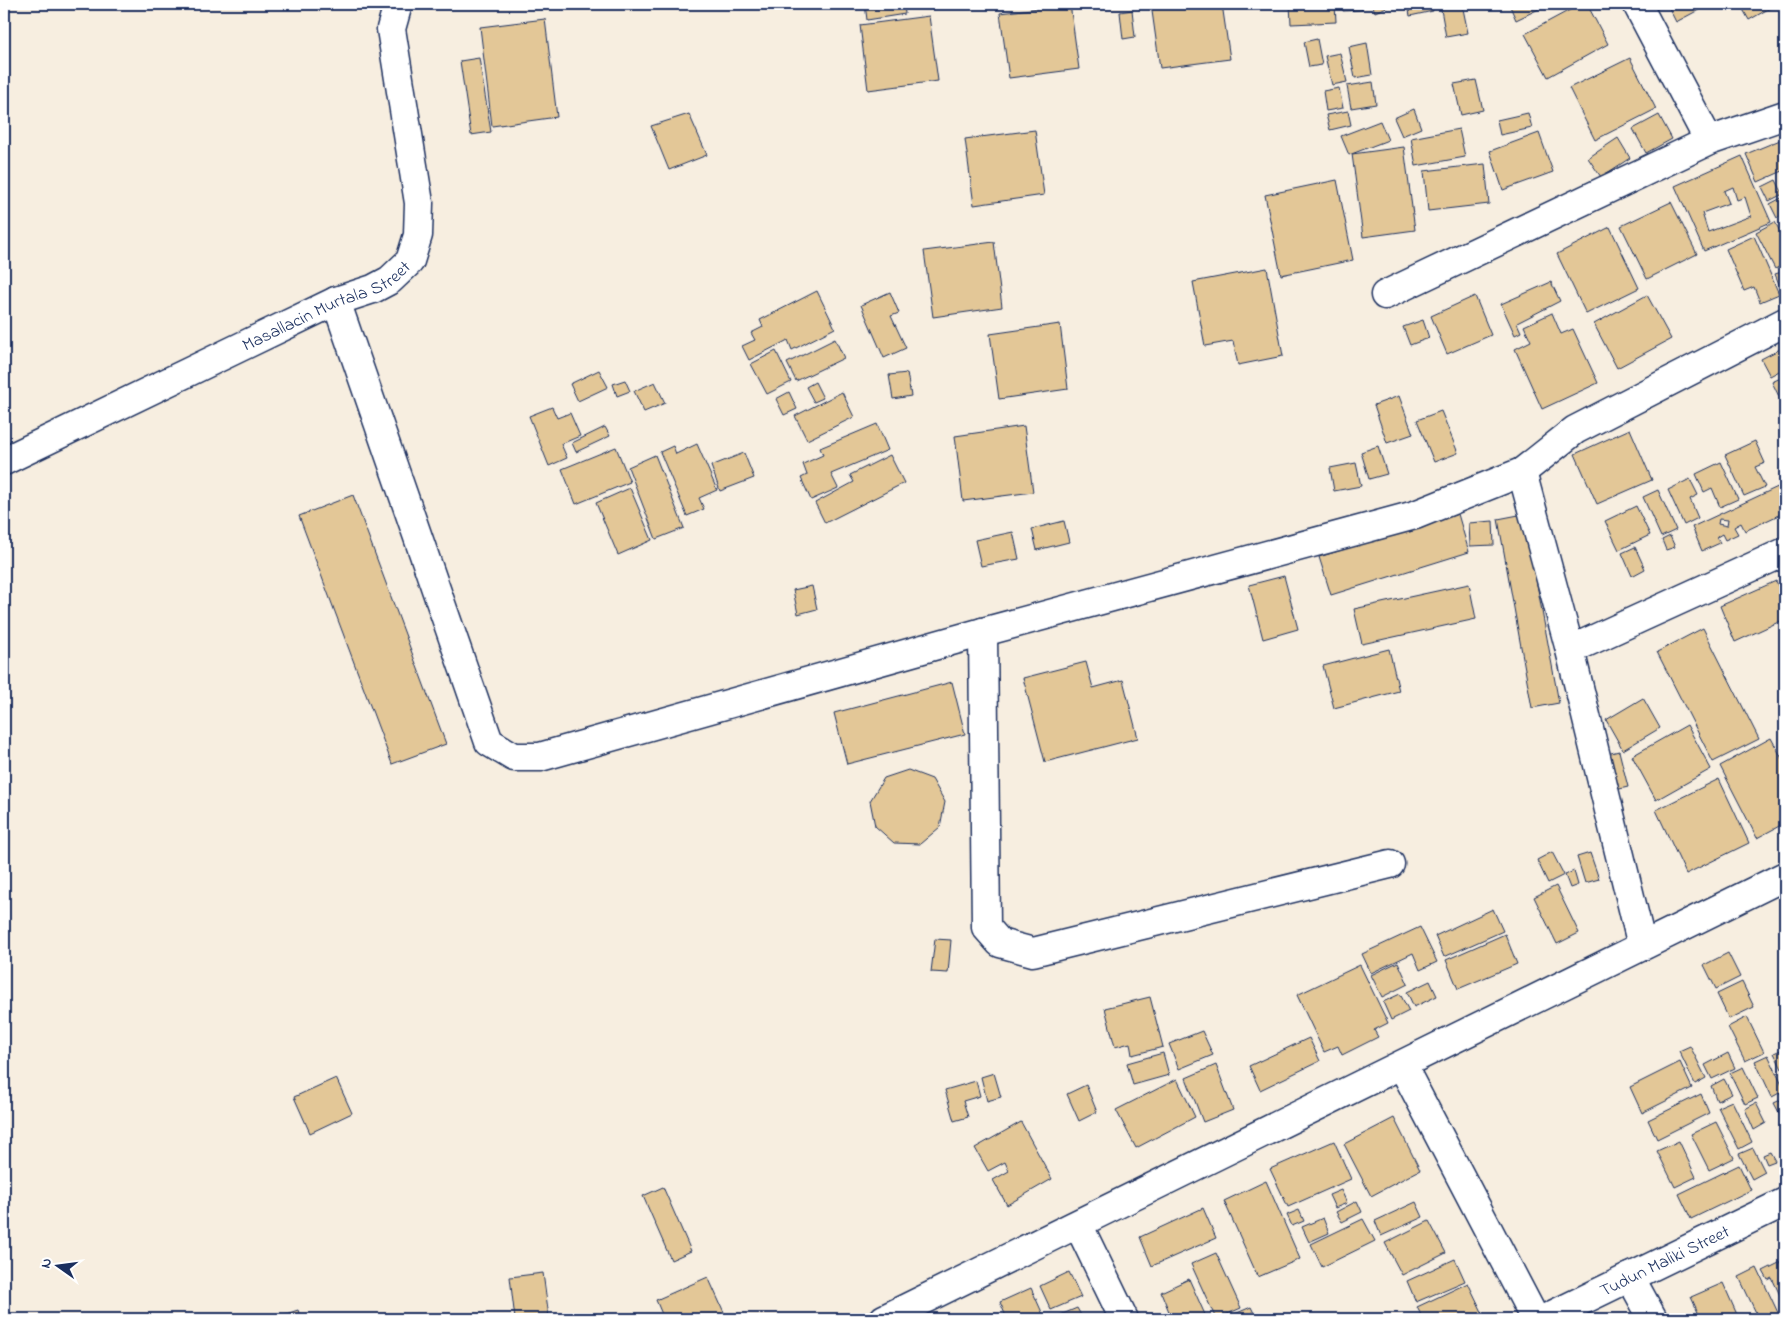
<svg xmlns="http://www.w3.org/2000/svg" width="1789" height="1323" font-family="'Indie Flower',sans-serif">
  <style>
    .building { fill: #e3c797; stroke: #1b2f5e; fill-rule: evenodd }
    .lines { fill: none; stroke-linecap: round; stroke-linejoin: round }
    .minor-casing { stroke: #1b2f5e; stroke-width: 31 }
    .tertiary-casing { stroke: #1b2f5e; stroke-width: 31 }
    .minor { stroke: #fff; stroke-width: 28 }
    .tertiary { stroke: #fff; stroke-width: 28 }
    .labels { text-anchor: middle; stroke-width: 5; stroke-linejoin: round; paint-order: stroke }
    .street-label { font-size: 18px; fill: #1b2f5e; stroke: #fff }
  </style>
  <rect width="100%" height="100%" fill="#f7eee0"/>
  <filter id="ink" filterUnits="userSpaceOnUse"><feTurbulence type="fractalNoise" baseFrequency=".02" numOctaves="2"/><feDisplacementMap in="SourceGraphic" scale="10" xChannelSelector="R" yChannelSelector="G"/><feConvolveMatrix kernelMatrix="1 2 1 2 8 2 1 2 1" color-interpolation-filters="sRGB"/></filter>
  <g filter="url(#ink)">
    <!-- building -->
    <path class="building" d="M865 4H904L905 14 867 20Z
      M1070 4 1079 69 1009 78 1000 13Z
      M1151 4H1222L1230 59 1160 68Z
      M1290 4H1335L1336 22 1291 24Z
      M1342 4H1362V10L1343 11Z
      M1372 4H1386L1387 7 1375 12Z
      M1408 4H1432L1433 11 1410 16Z
      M1440 4H1462L1468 33 1446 37Z
      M1509 4H1542L1543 7 1516 20Z
      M1581 4H1587L1608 44 1548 77 1525 34Z
      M1667 4H1710L1676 22Z
      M1740 4H1777L1749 20Z
      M1132 10 1135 37 1123 39 1120 12Z
      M929 16 938 81 868 90 860 25Z
      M545 19 557 117 492 126 480 27Z
      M1317 39 1322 65 1309 67 1304 42Z
      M1367 43 1372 75 1355 78 1349 47Z
      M1340 53 1347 82 1332 85 1325 56Z
      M479 58 491 132 471 135 460 61Z
      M1630 58 1656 109 1595 140 1569 88Z
      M1476 80 1483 110 1461 115 1454 84Z
      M1373 82 1376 104 1351 108 1347 86Z
      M1339 88 1343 108 1326 111 1323 91Z
      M1414 109 1421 128 1402 136 1394 118Z
      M1348 111 1351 125 1330 130 1326 115Z
      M1528 113 1532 128 1500 135 1497 120Z
      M689 114 707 155 669 170 651 126Z
      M1659 115 1672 139 1646 153 1633 129Z
      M1380 121 1388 140 1349 155 1341 136Z
      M1459 129 1465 157 1416 166 1411 138Z
      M1035 130 1044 195 974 205 965 139Z
      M1539 133 1553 172 1503 190 1490 151Z
      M1618 138 1630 158 1601 177 1588 158Z
      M1785 138V170L1758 182 1746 154Z
      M1404 147 1415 230 1363 237 1352 154Z
      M1742 156 1771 222 1704 251 1675 186ZM1733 187 1737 200 1745 197 1751 216 1708 232 1702 213 1729 203 1724 191Z
      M1485 164 1489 204 1428 211 1424 171Z
      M1337 180 1353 260 1281 275 1265 195Z
      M1776 180 1783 194 1769 201 1762 187Z
      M1785 196V214L1777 218 1770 204Z
      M1671 202 1697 254 1647 279 1621 226Z
      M1775 222 1785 241V264L1775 269 1756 232Z
      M1610 227 1639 288 1586 314 1557 254Z
      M1754 236 1779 294 1760 302 1754 287 1744 291 1726 249Z
      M994 242 1002 307 933 317 924 251Z
      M1267 268 1283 356 1238 365 1233 341 1205 346 1193 282Z
      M1785 271V297H1784L1775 274Z
      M1551 282 1560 301 1517 323 1521 332 1515 335 1501 304Z
      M817 291 835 328 792 350 788 340 749 360 742 346 755 340 751 333 763 327 760 320Z
      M890 292 899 313 891 316 906 348 884 358 861 305Z
      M1647 295 1671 339 1617 368 1594 324Z
      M1475 296 1491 335 1447 354 1431 316Z
      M1552 313 1561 334 1573 329 1598 383 1542 409 1515 349 1531 341 1524 326Z
      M1423 320 1429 338 1410 345 1403 327Z
      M1060 324 1068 389 999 399 990 334Z
      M835 339 844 358 796 381 787 363Z
      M1784 347 1785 349V368L1770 376 1761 359Z
      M776 351 791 382 767 394 751 364Z
      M599 370 608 387 578 401 570 384Z
      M907 373 911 396 893 399 889 375Z
      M1785 376V409L1772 382Z
      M625 380 630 391 617 396 613 384Z
      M655 382 665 403 644 412 634 391Z
      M815 382 823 398 814 402 806 387Z
      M789 392 797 409 784 415 776 399Z
      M842 392 854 417 807 440 795 416Z
      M1399 396 1413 434 1387 443 1374 405Z
      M552 407 557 418 570 413 580 436 561 444 567 458 549 466 529 416Z
      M1441 411 1458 453 1434 462 1417 420Z
      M877 424 888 450 831 474 838 488 811 500 801 478 807 475 803 464 823 455 820 448Z
      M1024 426 1033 492 963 501 955 436Z
      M605 427 610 436 576 452 572 443Z
      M1630 429 1652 480 1597 504 1575 454Z
      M1755 441 1765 463 1755 467 1765 487 1744 496 1725 455Z
      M697 444 717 490 699 498 704 509 687 516 660 452 673 446 676 454Z
      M1378 446 1387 474 1369 479 1361 452Z
      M616 447 630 482 576 504 562 469Z
      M744 453 754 478 720 491 711 466Z
      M655 455 684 528 656 539 628 467Z
      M890 455 904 483 825 523 815 503 854 482 850 475Z
      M1721 462 1738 499 1720 507 1712 488 1704 492 1696 474Z
      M1356 463 1361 486 1334 491 1330 468Z
      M1690 479 1698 495 1690 499 1698 518 1684 525 1668 490Z
      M1782 485 1785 491V512L1745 531 1741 523 1734 527 1738 534 1725 540 1722 534 1717 537 1720 543 1702 551 1692 527ZM1719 519 1728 520 1727 526 1718 524Z
      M630 488 652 540 618 555 596 503Z
      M1658 490 1676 530 1661 537 1643 497Z
      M353 495 446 744 392 764 299 516Z
      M1636 506 1650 535 1619 550 1605 521Z
      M1458 514 1469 552 1331 595 1319 557Z
      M1524 514 1559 703 1532 708 1498 519Z
      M1064 521 1069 542 1037 550 1032 529Z
      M1493 521 1494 545 1470 546 1469 523Z
      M1013 532 1019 559 981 566 975 540Z
      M1670 536 1675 547 1666 550 1662 540Z
      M1635 547 1645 569 1632 576 1622 553Z
      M1284 576 1298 629 1263 639 1249 585Z
      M1776 581 1785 601V619L1735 642 1720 606Z
      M1469 584 1476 619 1362 644 1354 609Z
      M812 586 817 609 798 614 793 590Z
      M1703 628 1759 739 1713 762 1657 652Z
      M1389 649 1399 691 1334 708 1323 666Z
      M1086 662 1093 688 1123 680 1138 738 1045 762 1023 678Z
      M952 682 965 734 847 764 834 713Z
      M1643 698 1660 728 1623 750 1606 720Z
      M1687 725 1711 769 1656 800 1632 756Z
      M1771 738 1785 764V823L1757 838 1720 766Z
      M1619 751 1628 787 1607 792 1599 756Z
      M908 770 932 779 945 802 940 827 920 844 894 843 875 826 870 801 884 778Z
      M1719 779 1749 843 1686 874 1656 810Z
      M1552 852 1564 875 1548 883 1537 860Z
      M1590 853 1599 879 1585 883 1577 857Z
      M1574 871 1578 885 1570 888 1565 875Z
      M1556 886 1579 933 1557 944 1534 897Z
      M1493 909 1503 931 1444 957 1435 936Z
      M1420 927 1437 962 1420 970 1413 953 1371 973 1362 954Z
      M1505 934 1517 964 1458 989 1446 960Z
      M935 939 951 940 948 973 931 972Z
      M1728 953 1740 977 1716 989 1704 965Z
      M1398 962 1408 984 1382 997 1371 975Z
      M1360 965 1388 1023 1374 1030 1378 1037 1342 1055 1338 1046 1324 1052 1297 995Z
      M1430 981 1437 996 1414 1007 1407 992Z
      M1742 982 1754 1007 1729 1019 1717 994Z
      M1400 994 1409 1011 1391 1020 1383 1002Z
      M1150 997 1163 1047 1132 1055 1130 1043 1115 1047 1105 1008Z
      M1747 1017 1764 1052 1745 1061 1728 1027Z
      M1202 1031 1213 1055 1179 1069 1169 1044Z
      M1309 1038 1320 1061 1260 1090 1249 1066Z
      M1690 1046 1706 1078 1695 1084 1679 1051Z
      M1785 1048V1067L1782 1069 1774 1053Z
      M1163 1053 1169 1075 1133 1085 1127 1063Z
      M1728 1053 1735 1068 1712 1079 1705 1065Z
      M1768 1055 1785 1090 1772 1097 1755 1061Z
      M1680 1062 1692 1088 1642 1113 1630 1087Z
      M1216 1065 1233 1110 1203 1122 1186 1078Z
      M1743 1067 1758 1098 1745 1104 1730 1073Z
      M994 1073 1001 1097 987 1101 981 1077Z
      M336 1078 352 1113 310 1133 294 1097Z
      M1177 1079 1195 1117 1136 1148 1116 1110Z
      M1724 1079 1732 1094 1717 1101 1711 1086Z
      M976 1081 980 1096 963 1101 968 1117 954 1121 945 1090Z
      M1086 1085 1097 1112 1079 1121 1067 1094Z
      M1701 1094 1709 1113 1657 1139 1648 1120Z
      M1785 1098V1119L1783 1120 1774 1103Z
      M1732 1101 1752 1142 1739 1149 1718 1107Z
      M1756 1103 1766 1123 1754 1130 1745 1109Z
      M1394 1118 1420 1170 1371 1196 1344 1144Z
      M1021 1122 1052 1179 1007 1205 993 1180 1009 1171 1005 1162 988 1171 975 1148Z
      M1716 1122 1734 1158 1709 1170 1691 1134Z
      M1334 1141 1351 1179 1288 1207 1270 1169Z
      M1679 1141 1696 1177 1675 1187 1657 1151Z
      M1753 1148 1765 1172 1752 1179 1739 1154Z
      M1770 1152 1775 1161 1767 1164 1763 1155Z
      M1739 1165 1751 1190 1691 1219 1679 1194Z
      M1266 1181 1300 1259 1258 1277 1224 1201Z
      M663 1187 691 1251 671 1260 643 1196Z
      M1341 1190 1347 1203 1335 1208 1329 1195Z
      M1357 1201 1362 1212 1342 1222 1336 1212Z
      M1416 1202 1423 1217 1381 1236 1375 1221Z
      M1203 1208 1216 1238 1152 1266 1140 1237Z
      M1299 1210 1304 1221 1292 1226 1287 1215Z
      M1323 1218 1329 1233 1309 1242 1302 1227Z
      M1363 1219 1375 1241 1322 1267 1311 1244Z
      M1429 1221 1446 1253 1402 1275 1385 1243Z
      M1216 1253 1241 1308 1216 1319 1191 1264Z
      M1455 1259 1465 1281 1416 1302 1407 1281Z
      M1781 1262 1785 1272V1306L1772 1278 1768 1280 1763 1271Z
      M1757 1268 1781 1319H1759L1739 1277Z
      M1069 1272 1081 1297 1051 1310 1040 1286Z
      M543 1273 549 1317 515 1319 510 1277Z
      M708 1277 727 1319H664L656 1300Z
      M1189 1279 1207 1319H1172L1161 1292Z
      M1468 1283 1485 1318 1423 1319 1417 1307Z
      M1723 1283 1739 1319H1701L1691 1297Z
      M1031 1288 1045 1319H1007L1000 1302Z
      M1251 1307 1257 1319H1223Z
      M1077 1308 1083 1319H1051Z
      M298 1310 301 1319H271Z"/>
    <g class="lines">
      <!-- minor casing -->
      <g class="minor-casing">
        <path id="minor" d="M1637 4 1709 141
          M1385 295 1709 141 1785 115
          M1522 472 1570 650 1642 946
          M983 632 986 927 1000 943 1033 952 1390 864
          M1570 650 1785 552
          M1402 1065 1535 1319
          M1078 1224 1124 1319
          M1630 1277 1653 1319
          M884 1319 1785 876"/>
      </g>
      <!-- tertiary casing -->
      <g class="tertiary-casing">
        <g id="tertiary">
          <path d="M336 301 489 742 514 757H540L983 632 1415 515 1522 472 1575 430 1785 322"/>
          <path id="s1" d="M4 461 336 301 373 289 390 280 410 261 418 235 419 203 391 29 398 4"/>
          <path id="s2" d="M1544 1319 1785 1202"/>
        </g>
      </g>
      <!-- minor -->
      <use href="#minor" class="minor"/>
      <!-- tertiary -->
      <use href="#tertiary" class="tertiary"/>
    </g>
  </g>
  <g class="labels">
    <!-- street labels -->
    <g class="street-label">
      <text dy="6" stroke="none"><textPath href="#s1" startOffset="358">Masallacin Murtala Street</textPath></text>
      <text dy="6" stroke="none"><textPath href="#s2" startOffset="134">Tudun Maliki Street</textPath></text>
    </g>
  </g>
  <!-- margin -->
  <rect width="1789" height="1323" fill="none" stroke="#fff" stroke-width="20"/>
  <rect x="10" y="10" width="1769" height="1303" fill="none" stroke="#1b2f5e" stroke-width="2" filter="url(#ink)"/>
  <!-- north arrow -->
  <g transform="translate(58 1266) rotate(284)" stroke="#ffffff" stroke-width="4" paint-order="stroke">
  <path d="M0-4L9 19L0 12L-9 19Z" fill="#1b2f5e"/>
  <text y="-8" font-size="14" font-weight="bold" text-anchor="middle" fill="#1b2f5e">N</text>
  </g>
</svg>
